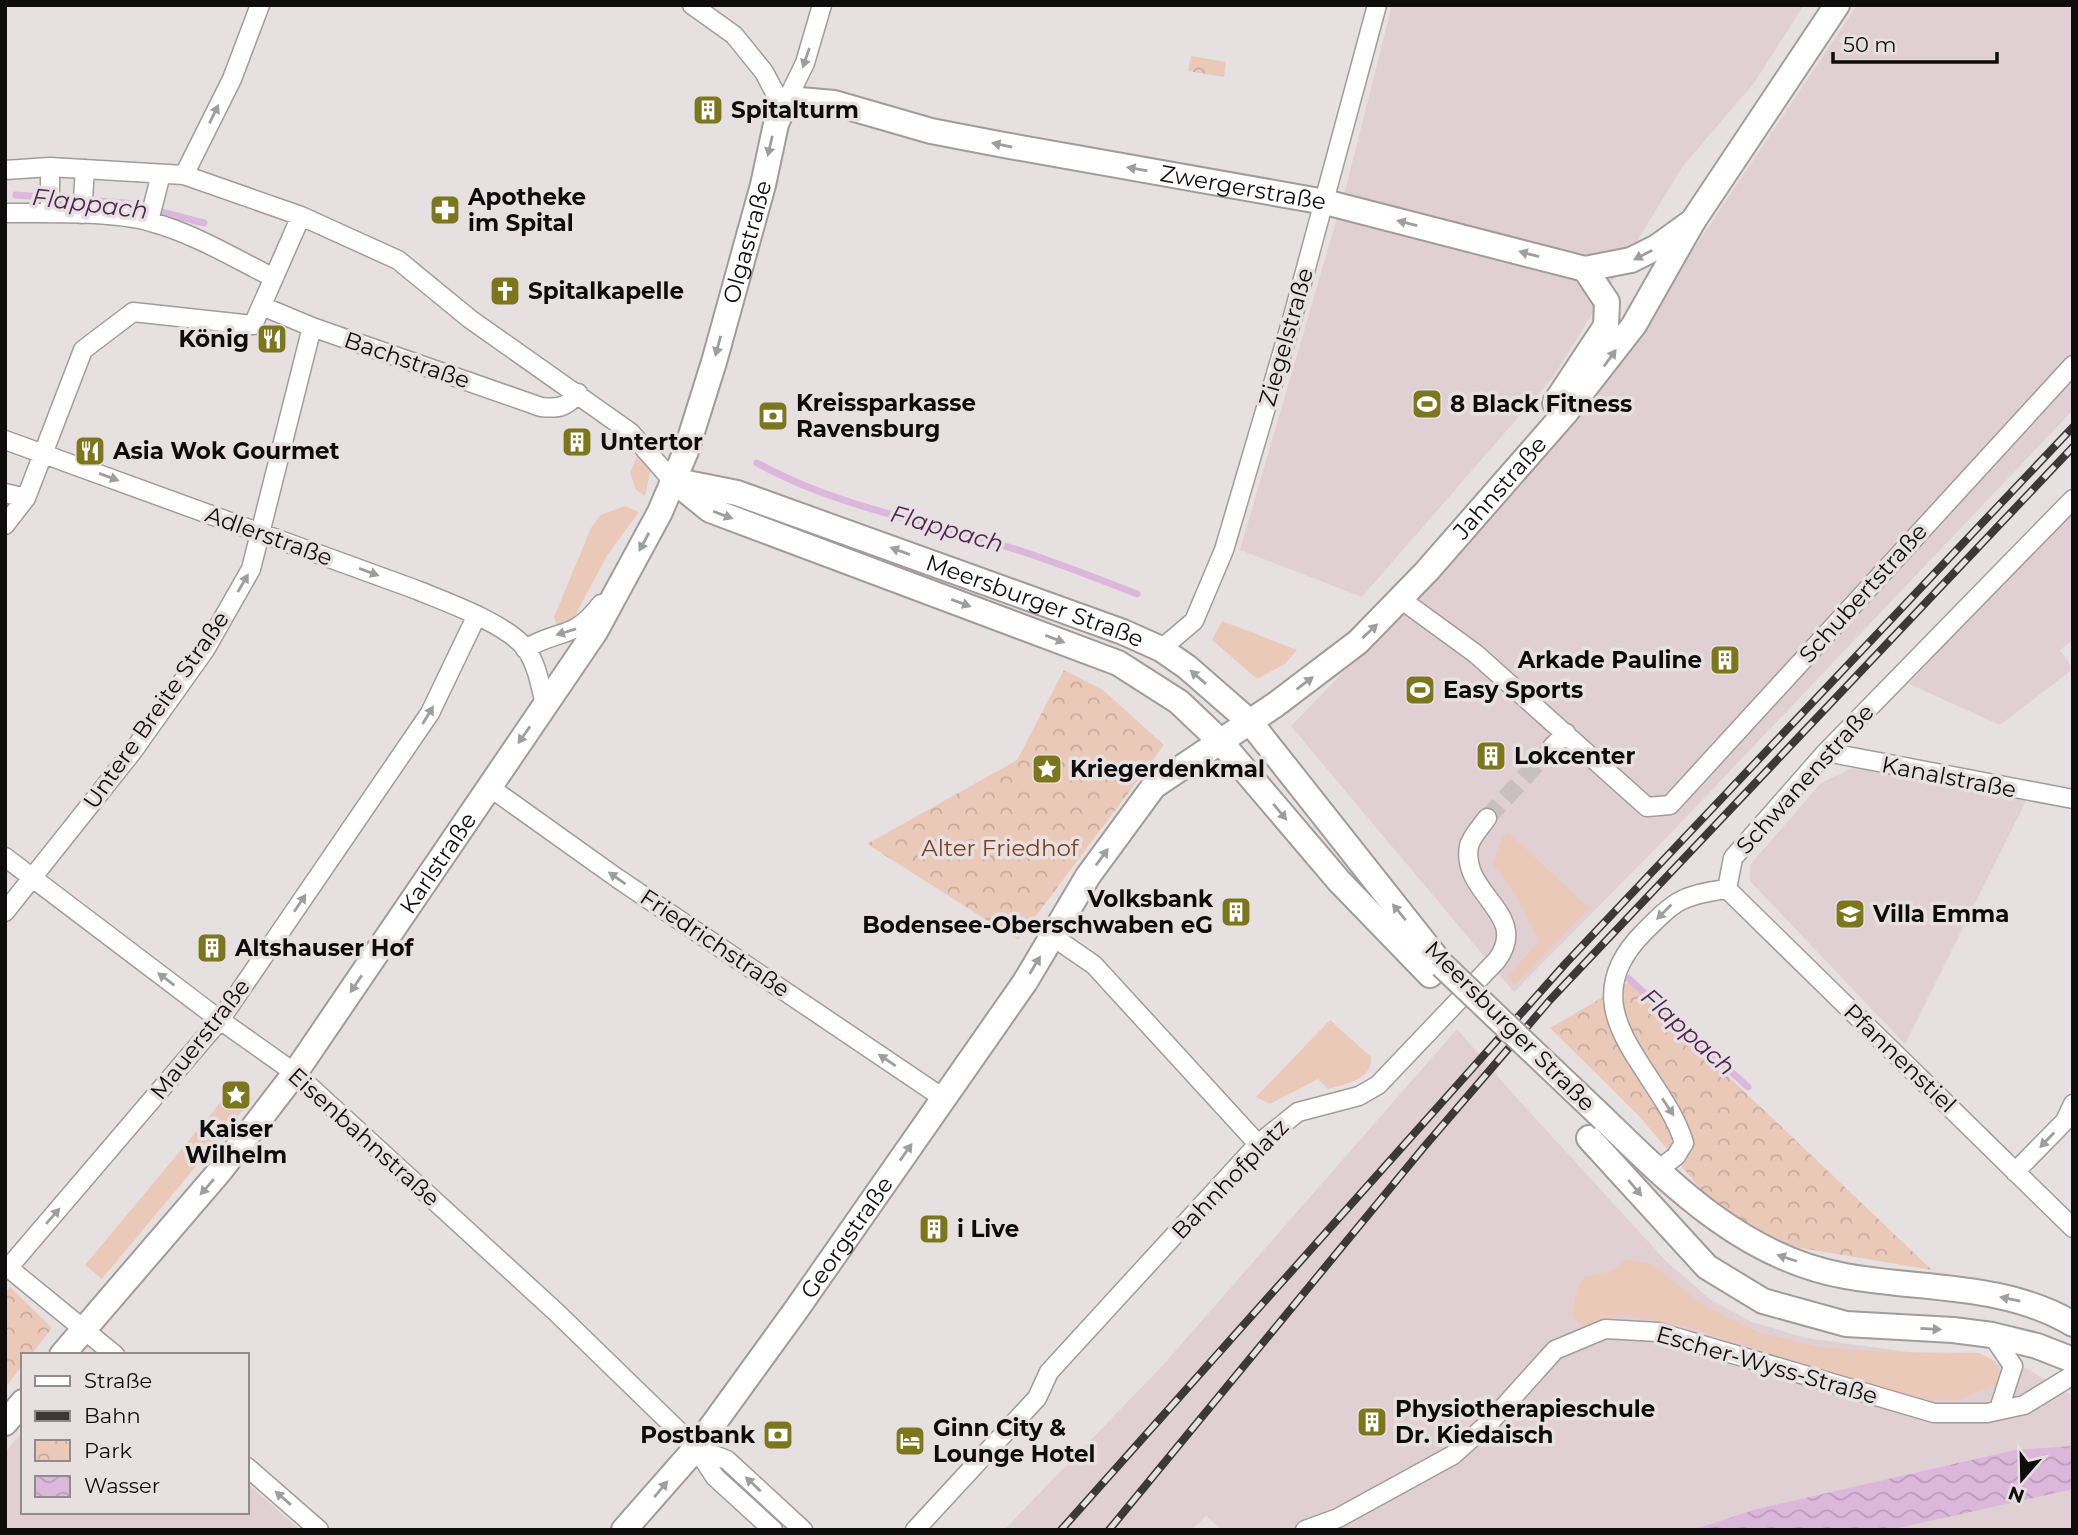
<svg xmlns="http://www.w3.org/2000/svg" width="2078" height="1535" font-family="Montserrat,sans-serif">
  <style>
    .built { fill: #e0d0d3 }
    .green { fill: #ebc9b9 }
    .park { fill: url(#park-crowns) }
    .water { fill: url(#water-waves) }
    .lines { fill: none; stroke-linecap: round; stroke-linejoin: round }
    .stream { stroke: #dbb7dc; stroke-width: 7 }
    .street-tunnel { stroke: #c7c0c1; stroke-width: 18; stroke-dasharray: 18 9; stroke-linecap: butt }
    .street-casing { stroke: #a29b9c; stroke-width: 21 }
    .secondary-casing { stroke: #a29b9c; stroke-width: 28 }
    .street { stroke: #fff; stroke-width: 18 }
    .secondary { stroke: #fff; stroke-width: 24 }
    .rail-casing { stroke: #3c3839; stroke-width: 8 }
    .rail { stroke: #e7e0e1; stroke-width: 5; stroke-dasharray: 16; stroke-linecap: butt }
    .secondary-bridge-casing { stroke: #a29b9c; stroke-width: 28; stroke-linecap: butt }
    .secondary-bridge { stroke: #fff; stroke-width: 24 }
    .oneway { fill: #9f9e9e }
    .labels { text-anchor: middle; stroke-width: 7; stroke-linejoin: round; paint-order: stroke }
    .poi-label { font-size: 23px; font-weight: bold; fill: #0f0c0d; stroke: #e7e0e1; text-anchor: start }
    .street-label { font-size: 23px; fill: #0f0c0d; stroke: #e7e0e1 }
    .park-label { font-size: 23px; fill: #7c3f20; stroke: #e7e0e1 }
    .water-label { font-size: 24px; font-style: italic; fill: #512453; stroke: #e7e0e1 }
  </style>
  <defs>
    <pattern id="park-crowns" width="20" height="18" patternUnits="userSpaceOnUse" patternTransform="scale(1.75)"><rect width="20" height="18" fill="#ebc9b9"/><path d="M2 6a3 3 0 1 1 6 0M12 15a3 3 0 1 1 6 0" fill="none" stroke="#c8ab9e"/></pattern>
    <pattern id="water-waves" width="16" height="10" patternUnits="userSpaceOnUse" patternTransform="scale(1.75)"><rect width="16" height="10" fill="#dbb7dc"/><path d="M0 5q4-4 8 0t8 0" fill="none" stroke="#bb9cbc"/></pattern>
  </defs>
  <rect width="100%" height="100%" fill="#e7e0e1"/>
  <!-- built -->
  <path class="built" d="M1392 5H1804L1754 83 1683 166 1554 376 1362 597 1240 550 1346 187Z
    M1857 5H2073V410L1672 832 1514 992 1291 726 1414 599 1593 399Z
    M2073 499V640L2060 650 2073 669 2000 725 1909 684Z
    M1852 768 1932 779 2026 801 1905 1044 1750 881V865L1821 783Z
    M1457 1029 1514 1095 1666 1261 1711 1300 1752 1322 1806 1338 2026 1368 2073 1396V1530H1222L1206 1516 1192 1530H1004L1163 1365Z
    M23 1431V1512H247V1483L300 1530H5V1452Z"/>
  <!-- green -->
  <path class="green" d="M640 448 651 468 645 496 636 490 630 473Z
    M625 506 639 512 608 554 570 625 563 628 557 625 554 617 591 528 600 515Z
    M1222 621 1297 650 1285 664 1257 679 1212 640Z
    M1509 833 1589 908 1515 985 1507 977 1539 941 1513 891 1493 864 1502 838Z
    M1330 1020 1371 1057C1373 1080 1346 1084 1328 1089L1318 1079 1270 1104 1256 1097Z
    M236 1084 253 1098 102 1279 85 1265Z
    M1626 1259 1652 1264 1705 1306 1758 1332 1818 1347 1886 1352 1979 1353 1995 1361 2000 1371 1996 1384 1959 1400 1915 1399 1687 1327 1624 1315 1583 1326 1572 1317 1577 1289 1584 1277 1611 1271Z"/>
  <!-- park -->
  <path class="park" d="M1191 56 1226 62 1224 77 1188 71Z
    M1064 670 1103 690 1164 745 1018 940 867 844 1017 760Z
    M1629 982 1932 1270 1783 1245 1715 1206 1640 1117 1550 1028Z
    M10 1287 52 1328 31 1355H23V1365L5 1388V1292Z"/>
  <!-- water -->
  <path class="water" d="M2073 1446V1489L1889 1530H1692L1757 1509 2015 1450Z"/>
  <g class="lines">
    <!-- stream -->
    <path class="stream" d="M16 195 126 203 204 223
      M757 463C838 508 934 523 1021 551 1060 564 1099 579 1137 594
      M1628 978 1748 1087"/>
    <!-- street-tunnel -->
    <path class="street-tunnel" d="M1487 818 1552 747"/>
    <!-- street casing -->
    <g class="street-casing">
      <path id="street" d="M692 5 734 35 764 72 783 108
        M783 108 805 63 822 5
        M5 170 50 167 184 175 301 216 398 260 470 319 630 432 672 480
        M184 175 232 79 260 5
        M5 213C46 213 114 211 151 222 195 234 234 258 274 278
        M50 213V167
        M82 214 85 169
        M149 221 161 174
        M262 306 312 327 541 407C559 409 567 407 578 393
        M5 440 417 590C446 602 508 624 526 649 537 664 541 688 545 705
        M5 493 26 498
        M5 525 26 498 83 350 133 312 253 325 301 216
        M1402 600 1476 654 1647 807 1670 805 2073 365
        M525 649C560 628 573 641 601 604
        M1161 649 1194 621 1224 550 1293 316 1377 5
        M1552 747 1566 733
        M1826 752 2073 799
        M488 786 617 878 943 1098
        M5 857 220 1020 295 1073 556 1312 696 1448 715 1477 773 1530
        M1727 889 1733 858 1826 752 2073 499
        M1727 889 2073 1228
        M5 912 133 751 205 650 251 569 312 327
        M1052 936 1094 965 1258 1144
        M1657 1171 1676 1156 1684 1143C1662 1069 1564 1012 1644 932 1675 901 1681 895 1727 889
        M2015 1172 2065 1121 2073 1104
        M5 1265 115 1355
        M9 1267 220 1020 430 713 477 615
        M1992 1335 2013 1366 1999 1409
        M696 1448 727 1460 803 1530
        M247 1467 319 1530
        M915 1530 1037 1398 1049 1372 1258 1144 1298 1112 1359 1096 1378 1085 1497 960C1531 914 1460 894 1469 846 1471 837 1481 827 1487 818
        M1305 1530 1338 1518 1453 1455 1492 1420 1555 1350 1605 1329 1658 1332 1934 1413H1987L2024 1405 2073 1375"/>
    </g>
    <!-- secondary casing -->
    <g class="secondary-casing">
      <g id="secondary">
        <path d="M1555 403 1606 326 1607 302 1585 269"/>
        <path id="s1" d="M672 480 737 493 1123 632 1161 649 1187 667 1250 722 1442 965"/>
        <path d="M673 480 710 510 1118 663 1179 702 1220 741 1339 881 1430 975"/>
        <path d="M1604 1119C1674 1187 1745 1258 1845 1276 1921 1290 2005 1283 2073 1324"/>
        <path d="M1589 1138 1707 1267 1763 1301 1846 1324 1953 1330 1992 1335 2037 1346 2073 1360"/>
        <path id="s2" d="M62 1355 220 1171 295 1073 595 632 660 512 686 451 714 362 763 185 776 124 783 108 800 100 834 103 931 131 1004 145 1325 202 1585 269 1631 260 1657 247 1693 221"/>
        <path d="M5 1423 23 1402"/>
        <path id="s3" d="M624 1530 696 1448 796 1310 1025 982 1088 876 1154 786 1275 705 1358 642 1427 571 1567 411 1634 325 1693 221 1837 5"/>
      </g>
    </g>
    <!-- street -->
    <use href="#street" class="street"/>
    <!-- secondary -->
    <use href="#secondary" class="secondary"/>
    <!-- rail casing -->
    <g class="rail-casing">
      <path id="rail" d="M1061 1530 1566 963 2073 427
        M1109 1530 1424 1147 1550 1000 2073 447"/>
    </g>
    <!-- rail -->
    <use href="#rail" class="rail"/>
    <!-- secondary-bridge casing -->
    <g class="secondary-bridge-casing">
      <path id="secondary-bridge" d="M1442 965 1604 1119"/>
    </g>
    <!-- secondary-bridge -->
    <use href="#secondary-bridge" class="secondary-bridge"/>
  </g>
  <!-- one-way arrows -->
  <defs><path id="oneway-solid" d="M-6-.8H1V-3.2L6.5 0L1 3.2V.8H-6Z" transform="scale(1.75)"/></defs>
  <g class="oneway">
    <use href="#oneway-solid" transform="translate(806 58) rotate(109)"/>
    <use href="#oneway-solid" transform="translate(214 114) rotate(-64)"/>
    <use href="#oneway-solid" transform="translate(1002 145) rotate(-169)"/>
    <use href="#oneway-solid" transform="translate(770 146) rotate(103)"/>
    <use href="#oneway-solid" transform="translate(1137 169) rotate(-170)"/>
    <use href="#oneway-solid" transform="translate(1407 223) rotate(-166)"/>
    <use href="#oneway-solid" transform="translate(1529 254) rotate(-165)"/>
    <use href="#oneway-solid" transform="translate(1643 255) rotate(153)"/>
    <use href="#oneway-solid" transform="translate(718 346) rotate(105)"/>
    <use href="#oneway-solid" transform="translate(1610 358) rotate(-54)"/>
    <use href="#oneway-solid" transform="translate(109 477) rotate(20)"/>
    <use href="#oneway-solid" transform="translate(723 515) rotate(21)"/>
    <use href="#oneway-solid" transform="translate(644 542) rotate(118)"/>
    <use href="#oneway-solid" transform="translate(900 551) rotate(-160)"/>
    <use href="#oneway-solid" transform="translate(369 572) rotate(20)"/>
    <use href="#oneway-solid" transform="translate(243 583) rotate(-60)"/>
    <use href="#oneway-solid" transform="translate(961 603) rotate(20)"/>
    <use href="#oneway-solid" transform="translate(1370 631) rotate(-43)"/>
    <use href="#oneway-solid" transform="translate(566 632) rotate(163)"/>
    <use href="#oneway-solid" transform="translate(1055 639) rotate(21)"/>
    <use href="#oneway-solid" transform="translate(1198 677) rotate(-139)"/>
    <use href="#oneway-solid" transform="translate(1305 683) rotate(-37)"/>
    <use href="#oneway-solid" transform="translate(428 715) rotate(-59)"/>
    <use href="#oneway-solid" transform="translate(524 735) rotate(125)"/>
    <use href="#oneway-solid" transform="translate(1280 812) rotate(50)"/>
    <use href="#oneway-solid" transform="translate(1102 857) rotate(-54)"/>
    <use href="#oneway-solid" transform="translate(617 878) rotate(-145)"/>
    <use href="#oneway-solid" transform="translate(300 903) rotate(-56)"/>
    <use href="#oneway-solid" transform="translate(1399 912) rotate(-129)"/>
    <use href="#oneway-solid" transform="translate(1664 912) rotate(135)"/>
    <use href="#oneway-solid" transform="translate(1035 965) rotate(-59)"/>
    <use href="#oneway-solid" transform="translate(166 979) rotate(-143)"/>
    <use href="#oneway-solid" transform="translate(356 984) rotate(124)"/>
    <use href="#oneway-solid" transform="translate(887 1060) rotate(-146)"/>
    <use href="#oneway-solid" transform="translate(1668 1107) rotate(56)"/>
    <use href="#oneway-solid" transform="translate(2047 1140) rotate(134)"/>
    <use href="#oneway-solid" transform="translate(906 1152) rotate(-55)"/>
    <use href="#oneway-solid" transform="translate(207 1187) rotate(131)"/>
    <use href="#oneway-solid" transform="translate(1635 1188) rotate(50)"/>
    <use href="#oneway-solid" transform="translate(53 1216) rotate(-49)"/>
    <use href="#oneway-solid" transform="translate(1787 1258) rotate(-162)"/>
    <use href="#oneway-solid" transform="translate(2010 1299) rotate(-168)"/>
    <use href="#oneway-solid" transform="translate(1931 1329) rotate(3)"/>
    <use href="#oneway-solid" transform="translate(753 1484) rotate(-137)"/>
    <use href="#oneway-solid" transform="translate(661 1489) rotate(-50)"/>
    <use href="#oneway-solid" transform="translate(283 1498) rotate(-139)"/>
  </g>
  <!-- icons -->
  <defs>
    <g id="building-square" transform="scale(1.575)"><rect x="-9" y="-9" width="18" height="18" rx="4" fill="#7c771d" stroke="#e7e0e1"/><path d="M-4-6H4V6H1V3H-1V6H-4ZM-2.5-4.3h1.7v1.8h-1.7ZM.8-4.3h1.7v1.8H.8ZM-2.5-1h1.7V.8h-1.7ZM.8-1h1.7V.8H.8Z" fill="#fff"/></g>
    <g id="pharmacy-square" transform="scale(1.575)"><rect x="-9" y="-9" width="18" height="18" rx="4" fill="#7c771d" stroke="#e7e0e1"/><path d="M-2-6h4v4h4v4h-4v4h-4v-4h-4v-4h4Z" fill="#fff"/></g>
    <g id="church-square" transform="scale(1.575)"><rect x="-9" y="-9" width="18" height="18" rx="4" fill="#7c771d" stroke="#e7e0e1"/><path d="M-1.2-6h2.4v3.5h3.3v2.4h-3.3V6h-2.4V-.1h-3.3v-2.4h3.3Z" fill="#fff"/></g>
    <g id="restaurant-square" transform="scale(1.575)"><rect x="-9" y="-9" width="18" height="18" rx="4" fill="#7c771d" stroke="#e7e0e1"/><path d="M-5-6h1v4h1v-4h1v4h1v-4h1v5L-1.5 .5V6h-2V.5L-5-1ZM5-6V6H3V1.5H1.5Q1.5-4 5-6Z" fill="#fff"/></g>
    <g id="stadium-square" transform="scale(1.575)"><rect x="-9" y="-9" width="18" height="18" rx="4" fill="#7c771d" stroke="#e7e0e1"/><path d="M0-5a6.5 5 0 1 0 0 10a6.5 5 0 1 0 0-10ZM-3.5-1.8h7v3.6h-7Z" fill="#fff"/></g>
    <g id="bank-square" transform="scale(1.575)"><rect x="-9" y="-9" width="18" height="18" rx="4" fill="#7c771d" stroke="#e7e0e1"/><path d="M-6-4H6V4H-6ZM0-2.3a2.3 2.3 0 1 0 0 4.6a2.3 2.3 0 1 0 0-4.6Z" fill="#fff"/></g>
    <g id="sight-square" transform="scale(1.575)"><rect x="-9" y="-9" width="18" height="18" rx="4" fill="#7c771d" stroke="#e7e0e1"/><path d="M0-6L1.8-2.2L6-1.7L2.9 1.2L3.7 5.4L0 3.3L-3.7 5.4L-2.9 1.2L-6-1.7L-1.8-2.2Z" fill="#fff"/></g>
    <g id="school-square" transform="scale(1.575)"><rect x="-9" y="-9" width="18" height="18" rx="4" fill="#7c771d" stroke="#e7e0e1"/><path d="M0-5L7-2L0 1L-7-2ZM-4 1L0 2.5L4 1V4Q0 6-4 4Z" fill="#fff"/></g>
    <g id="hotel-square" transform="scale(1.575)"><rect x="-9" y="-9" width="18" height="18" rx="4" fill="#7c771d" stroke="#e7e0e1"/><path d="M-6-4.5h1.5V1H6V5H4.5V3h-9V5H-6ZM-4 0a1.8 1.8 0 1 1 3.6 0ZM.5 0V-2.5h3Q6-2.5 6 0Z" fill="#fff"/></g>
  </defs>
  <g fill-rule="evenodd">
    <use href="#building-square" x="708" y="110"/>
    <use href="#pharmacy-square" x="445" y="210"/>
    <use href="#church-square" x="505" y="291"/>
    <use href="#restaurant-square" x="272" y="339"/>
    <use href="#stadium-square" x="1427" y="404"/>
    <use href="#bank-square" x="773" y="416"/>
    <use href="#building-square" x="577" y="442"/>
    <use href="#restaurant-square" x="90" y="451"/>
    <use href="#building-square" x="1725" y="660"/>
    <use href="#stadium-square" x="1420" y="690"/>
    <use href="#building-square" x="1491" y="756"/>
    <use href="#sight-square" x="1047" y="769"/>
    <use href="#building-square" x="1236" y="912"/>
    <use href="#school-square" x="1850" y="914"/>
    <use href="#building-square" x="212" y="948"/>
    <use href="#sight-square" x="236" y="1095"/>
    <use href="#building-square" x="934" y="1229"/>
    <use href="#building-square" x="1372" y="1422"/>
    <use href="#bank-square" x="778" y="1435"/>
    <use href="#hotel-square" x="910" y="1441"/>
  </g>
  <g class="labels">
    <!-- poi labels -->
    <g class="poi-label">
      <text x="731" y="118">Spitalturm</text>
      <text x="468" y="205">Apotheke<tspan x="468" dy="26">im Spital</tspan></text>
      <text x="528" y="299">Spitalkapelle</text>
      <text x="249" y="347" text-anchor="end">König</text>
      <text x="796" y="411">Kreissparkasse<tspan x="796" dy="26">Ravensburg</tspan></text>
      <text x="1450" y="412">8 Black Fitness</text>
      <text x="600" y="450">Untertor</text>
      <text x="113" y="459">Asia Wok Gourmet</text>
      <text x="1702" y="668" text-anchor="end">Arkade Pauline</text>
      <text x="1443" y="698">Easy Sports</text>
      <text x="1514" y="764">Lokcenter</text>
      <text x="1070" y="777">Kriegerdenkmal</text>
      <text x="1213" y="907" text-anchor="end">Volksbank<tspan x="1213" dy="26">Bodensee-Oberschwaben eG</tspan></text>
      <text x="1873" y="922">Villa Emma</text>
      <text x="235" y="956">Altshauser Hof</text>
      <text x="236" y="1137" text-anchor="middle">Kaiser<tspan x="236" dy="26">Wilhelm</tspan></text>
      <text x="957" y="1237">i Live</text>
      <text x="1395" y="1417">Physiotherapieschule<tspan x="1395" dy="26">Dr. Kiedaisch</tspan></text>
      <text x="933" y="1436">Ginn City &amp;<tspan x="933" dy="26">Lounge Hotel</tspan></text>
      <text x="755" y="1443" text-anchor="end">Postbank</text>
    </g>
    <!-- street labels -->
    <g class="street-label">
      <text dy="8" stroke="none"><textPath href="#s2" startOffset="1930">Zwergerstraße</textPath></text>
      <text dy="8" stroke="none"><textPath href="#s2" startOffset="1320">Olgastraße</textPath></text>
      <text transform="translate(1286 337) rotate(-74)" y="8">Ziegelstraße</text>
      <text transform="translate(407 360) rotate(19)" y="8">Bachstraße</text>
      <text dy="8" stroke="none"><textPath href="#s3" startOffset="1374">Jahnstraße</textPath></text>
      <text transform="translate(269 536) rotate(20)" y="8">Adlerstraße</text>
      <text transform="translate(1863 593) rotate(-48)" y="8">Schubertstraße</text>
      <text dy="8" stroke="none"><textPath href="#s1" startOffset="383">Meersburger Straße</textPath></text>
      <text transform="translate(156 710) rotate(-55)" y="8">Untere Breite Straße</text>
      <text transform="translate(1949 777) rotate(11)" y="8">Kanalstraße</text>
      <text transform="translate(1805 779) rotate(-48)" y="8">Schwanenstraße</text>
      <text dy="8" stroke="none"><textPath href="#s2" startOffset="620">Karlstraße</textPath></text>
      <text transform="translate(715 943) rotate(34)" y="8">Friedrichstraße</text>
      <text transform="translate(1510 1026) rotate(45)" y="8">Meersburger Straße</text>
      <text transform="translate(200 1039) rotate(-52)" y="8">Mauerstraße</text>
      <text transform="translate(1900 1058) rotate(44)" y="8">Pfannenstiel</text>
      <text transform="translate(364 1137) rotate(42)" y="8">Eisenbahnstraße</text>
      <text transform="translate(1230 1179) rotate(-46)" y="8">Bahnhofplatz</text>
      <text dy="8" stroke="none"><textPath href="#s3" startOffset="368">Georgstraße</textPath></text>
      <text transform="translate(1767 1365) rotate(16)" y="8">Escher-Wyss-Straße</text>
    </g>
    <!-- park labels -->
    <g class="park-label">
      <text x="1000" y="856">Alter Friedhof</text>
    </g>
    <!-- water labels -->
    <g class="water-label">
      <text transform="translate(90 204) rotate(7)" y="8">Flappach</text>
      <text transform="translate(947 529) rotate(16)" y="8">Flappach</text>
      <text transform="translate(1688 1032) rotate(42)" y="8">Flappach</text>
    </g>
  </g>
  <!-- border -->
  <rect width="2078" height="1535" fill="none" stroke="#0f0c0d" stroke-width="14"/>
  <!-- legend -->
  <rect x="21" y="1353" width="228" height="161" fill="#e7e0e1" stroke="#918b8c" stroke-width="2"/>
  <rect x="35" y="1376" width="35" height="10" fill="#ffffff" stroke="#918b8c" stroke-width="2"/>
  <text x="84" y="1388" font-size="21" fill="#0f0c0d">Straße</text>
  <rect x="35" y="1411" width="35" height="10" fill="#3c3839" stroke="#918b8c" stroke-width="2"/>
  <text x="84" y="1423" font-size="21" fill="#0f0c0d">Bahn</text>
  <rect x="35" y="1440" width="35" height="21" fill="url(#park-crowns)" stroke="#918b8c" stroke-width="2"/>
  <text x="84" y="1458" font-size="21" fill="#0f0c0d">Park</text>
  <rect x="35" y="1476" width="35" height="21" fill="url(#water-waves)" stroke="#918b8c" stroke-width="2"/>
  <text x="84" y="1493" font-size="21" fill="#0f0c0d">Wasser</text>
  <!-- north arrow -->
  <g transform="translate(2022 1479) rotate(200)" stroke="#e7e0e1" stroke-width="5" paint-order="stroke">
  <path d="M0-5L12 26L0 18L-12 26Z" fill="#0f0c0d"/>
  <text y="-10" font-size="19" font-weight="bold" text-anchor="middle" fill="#0f0c0d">N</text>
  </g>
  <!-- scale -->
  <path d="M1833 52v10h164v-10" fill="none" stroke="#0f0c0d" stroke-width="3.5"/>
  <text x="1843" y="52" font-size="21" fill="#0f0c0d" stroke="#e7e0e1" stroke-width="5" paint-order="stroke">50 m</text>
</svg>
